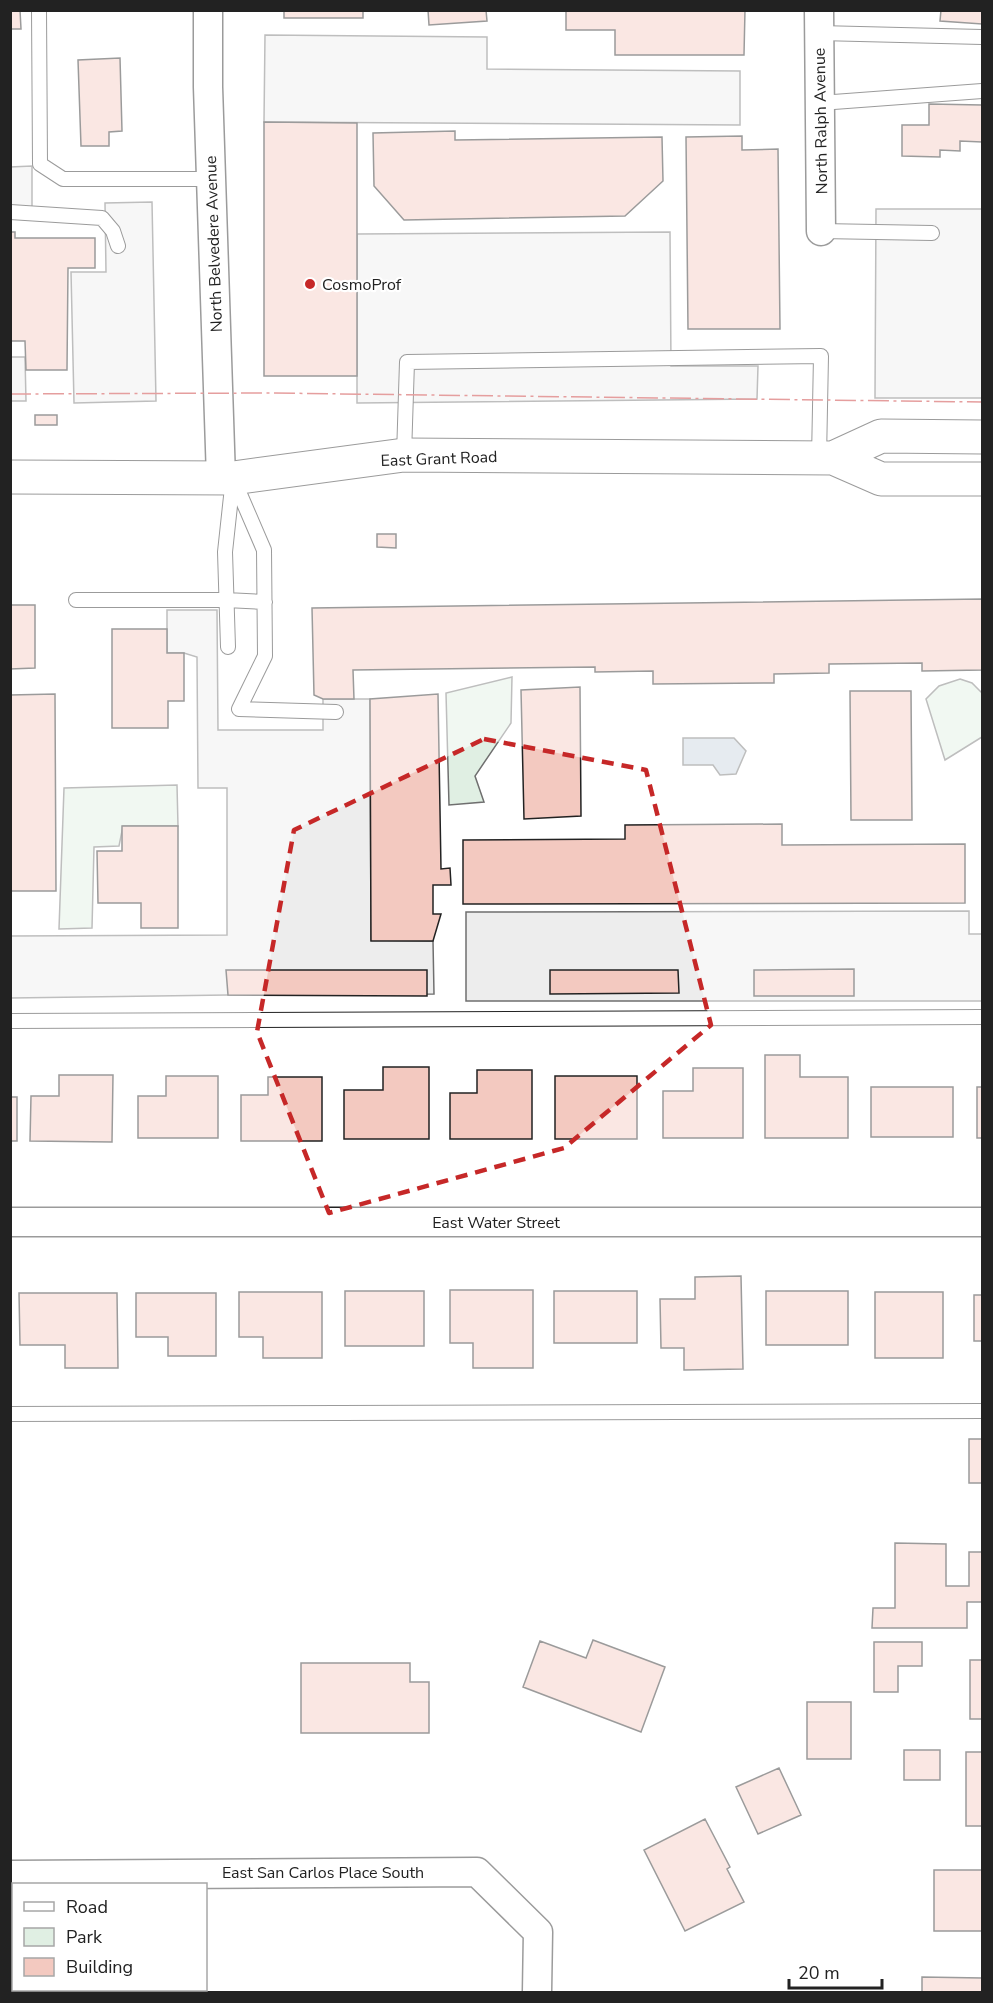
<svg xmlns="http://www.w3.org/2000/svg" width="993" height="2003" font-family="'Nunito Sans',sans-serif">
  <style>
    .green { fill: #e0efe3; stroke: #6f6f6f; stroke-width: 1.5 }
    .parking { fill: #ededed; stroke: #6f6f6f; stroke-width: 1.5 }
    .water { fill: #c7d3dd; stroke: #6f6f6f; stroke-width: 1.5 }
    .building { fill: #f3c9c0; stroke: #222; stroke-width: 1.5 }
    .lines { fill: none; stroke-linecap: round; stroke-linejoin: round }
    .service-casing { stroke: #222; stroke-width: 16 }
    .minor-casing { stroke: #222; stroke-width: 31 }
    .primary-casing { stroke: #222; stroke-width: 35 }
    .service { stroke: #fff; stroke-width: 14 }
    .minor { stroke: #fff; stroke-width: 28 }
    .primary { stroke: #fff; stroke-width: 33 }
    .power { stroke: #c62828; stroke-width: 1.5; stroke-dasharray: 21 4.5 3 4.5; stroke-linecap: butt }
    .marked { fill: none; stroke: #c62828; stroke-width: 4.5; stroke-dasharray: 12 8; stroke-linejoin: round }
    .poi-dot { fill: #c62828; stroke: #fff; stroke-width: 2 }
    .labels { text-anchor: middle; stroke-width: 4.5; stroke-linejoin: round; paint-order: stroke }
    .street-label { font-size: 16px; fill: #222; stroke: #fff }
    .poi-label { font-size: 16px; fill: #222; stroke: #fff; text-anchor: start }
  </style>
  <rect width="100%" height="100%" fill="#fff"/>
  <!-- green -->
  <path class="green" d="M512 677 511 723 475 776 484 802 449 805 446 693Z
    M960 679 972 683 982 693V737L945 760 926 699 939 686Z
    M177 785 178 826H123L119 846 94 847 92 928 59 929 64 788Z"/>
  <!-- parking -->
  <path class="parking" d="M265 35 487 37V69L740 71V125L264 122Z
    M32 166V208H11L10 167Z
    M152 202 156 401 74 403 71 272H106L105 203Z
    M876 209H982V398H875Z
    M670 232 671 366H758L757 399 357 403V234Z
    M10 357H25L26 401H11Z
    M167 610H217L218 730H323V699H370L371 940 433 941 434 994 228 995 11 998 10 936 227 935V788H198L197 657 184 653H167Z
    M969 911V934H982V1001H466V912Z"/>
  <!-- water -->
  <path class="water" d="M683 738H734L746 751 736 774 720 775 713 765H683Z"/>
  <!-- building -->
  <path class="building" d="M10 10H20L21 29H10Z
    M284 10H363V18H284Z
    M428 10H486L487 21 429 25Z
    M566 10H745L744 55H615V30H566Z
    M941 10H982V24L940 21Z
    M120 58 122 131 109 132V146H81L78 60Z
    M929 104 982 105V142L960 141V151L940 150V157L902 156V125H929Z
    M264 122 357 123V376H264Z
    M455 131V140L662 137 663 181 625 216 404 220 374 186 373 133Z
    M742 136V150L778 149 780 329H688L686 137Z
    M10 232H15V238H95V268H68L67 370H26L25 341H10Z
    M35 415H57V425H35Z
    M377 534H396V548L377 547Z
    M982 599V670L922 671V663L829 664V673L774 674V683L653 684V671L595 672V667L353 670 354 699H323L314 695 312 608Z
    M10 605H35V668L10 669Z
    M112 629H167V653H184V701H168V728H112Z
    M580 687 581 816 524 819 521 690Z
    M850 691H911L912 820H851Z
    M55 694 56 891H10V695Z
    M438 694 441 869 450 868 451 885H433V914H441L433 941H371L370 699Z
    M782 824V845L965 844V903L463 904V840L625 839V825Z
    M122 826H178V928H141V903H98L97 851H122Z
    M854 969V996H754V970Z
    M226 970H427V996L228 995Z
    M550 970H678L679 993 550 994Z
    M765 1055H800V1077H848V1138H765Z
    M383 1067H429V1139H344V1090H383Z
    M693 1068H743V1138H663V1091H693Z
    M477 1070H532V1139H450V1093H477Z
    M59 1075H113L112 1142 30 1141 31 1096H59Z
    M166 1076H218V1138H138V1096H166Z
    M555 1076H637V1139H555Z
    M268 1077H322V1141H241V1095H268Z
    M871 1087H953V1137H871Z
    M977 1087H982V1138H977Z
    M10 1097H17V1141H10Z
    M741 1276 743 1369 684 1370V1348H661L660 1299H695V1277Z
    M450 1290H533V1368H473V1343H450Z
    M345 1291H424V1346H345Z
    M554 1291H637V1343H554Z
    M766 1291H848V1345H766Z
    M239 1292H322V1358H263V1337H239Z
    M875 1292H943V1358H875Z
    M19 1293H117L118 1368H65V1345H20Z
    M136 1293H216V1356H168V1337H136Z
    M974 1295H982V1341H974Z
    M969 1439H982V1483H969Z
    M895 1543 946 1544V1586H969V1552H982V1602H967V1628H872L873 1608H895Z
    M593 1640 665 1667 641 1732 523 1687 540 1641 586 1658Z
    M874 1642H922V1666H898V1692H874Z
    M970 1660H982V1719H970Z
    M301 1663H410V1682H429V1733H301Z
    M807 1702H851V1759H807Z
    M904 1750H940V1780H904Z
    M966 1752H982V1826H966Z
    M779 1768 801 1815 758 1834 736 1787Z
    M705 1819 730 1867 727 1869 744 1902 685 1931 644 1850Z
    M934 1870H982V1931H934Z
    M922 1977 982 1978V1992H922Z
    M113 1991H199V1992H113Z"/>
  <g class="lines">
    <!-- service casing -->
    <g class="service-casing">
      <path id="service" d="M39 10 40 164 63 179H210
        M819 33 982 37
        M820 103 982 91
        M10 212 102 218 113 231 118 246
        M821 231 932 233
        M404 455 407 362 821 356 819 458
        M76 600H226L265 602
        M228 647 225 552 233 478 264 550 265 656 239 709 336 712
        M10 1021 982 1017
        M10 1414 982 1411"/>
    </g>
    <!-- minor casing -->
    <g class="minor-casing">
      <path id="minor" d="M208 10V87L221 478
        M819 10 821 231
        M10 1222H982
        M10 1875 477 1872 538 1932 537 1992"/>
    </g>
    <!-- primary casing -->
    <g class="primary-casing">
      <path id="primary" d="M833 458 881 436 982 437
        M10 477 233 478 404 455 833 458 881 479H982"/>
    </g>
    <!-- service -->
    <use href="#service" class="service"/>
    <!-- minor -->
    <use href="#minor" class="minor"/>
    <!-- primary -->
    <use href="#primary" class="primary"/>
    <!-- power -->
    <path class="power" d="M10 394 270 393 982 402"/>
  </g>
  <!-- marked area -->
  <path d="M0 0H993V2003H0ZM484 739 646 770 711 1025 564 1148 329 1213 257 1032 294 830Z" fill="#fff" fill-opacity=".55" fill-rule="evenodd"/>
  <path class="marked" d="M484 739 646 770 711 1025 564 1148 329 1213 257 1032 294 830Z"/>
  <!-- markers -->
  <circle class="poi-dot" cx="310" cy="284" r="6"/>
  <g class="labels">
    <!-- street labels -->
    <g class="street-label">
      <text transform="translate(820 121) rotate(-91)" y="6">North Ralph Avenue</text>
      <text transform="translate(213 244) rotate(-92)" y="6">North Belvedere Avenue</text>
      <text transform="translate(439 458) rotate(-2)" y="6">East Grant Road</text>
      <text x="496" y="1228">East Water Street</text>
      <text x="323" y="1878">East San Carlos Place South</text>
    </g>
    <!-- poi labels -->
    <g class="poi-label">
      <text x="322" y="290">CosmoProf</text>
    </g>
  </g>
  <!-- border -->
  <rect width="993" height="2003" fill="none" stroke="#222222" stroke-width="24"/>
  <!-- legend -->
  <rect x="12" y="1883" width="195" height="108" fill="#ffffff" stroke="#a7a7a7" stroke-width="1.5"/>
  <rect x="24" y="1902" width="30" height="9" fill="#ffffff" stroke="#a7a7a7" stroke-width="1.5"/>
  <text x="66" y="1913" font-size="18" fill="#222222">Road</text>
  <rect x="24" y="1928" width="30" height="18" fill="#e0efe3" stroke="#a7a7a7" stroke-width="1.5"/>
  <text x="66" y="1943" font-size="18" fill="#222222">Park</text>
  <rect x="24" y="1958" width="30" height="18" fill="#f3c9c0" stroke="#a7a7a7" stroke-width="1.5"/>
  <text x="66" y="1973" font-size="18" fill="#222222">Building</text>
  <!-- scale -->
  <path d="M789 1979v9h93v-9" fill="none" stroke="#222222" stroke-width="3"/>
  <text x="798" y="1979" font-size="18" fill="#222222" stroke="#ffffff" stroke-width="4.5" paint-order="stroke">20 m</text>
</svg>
